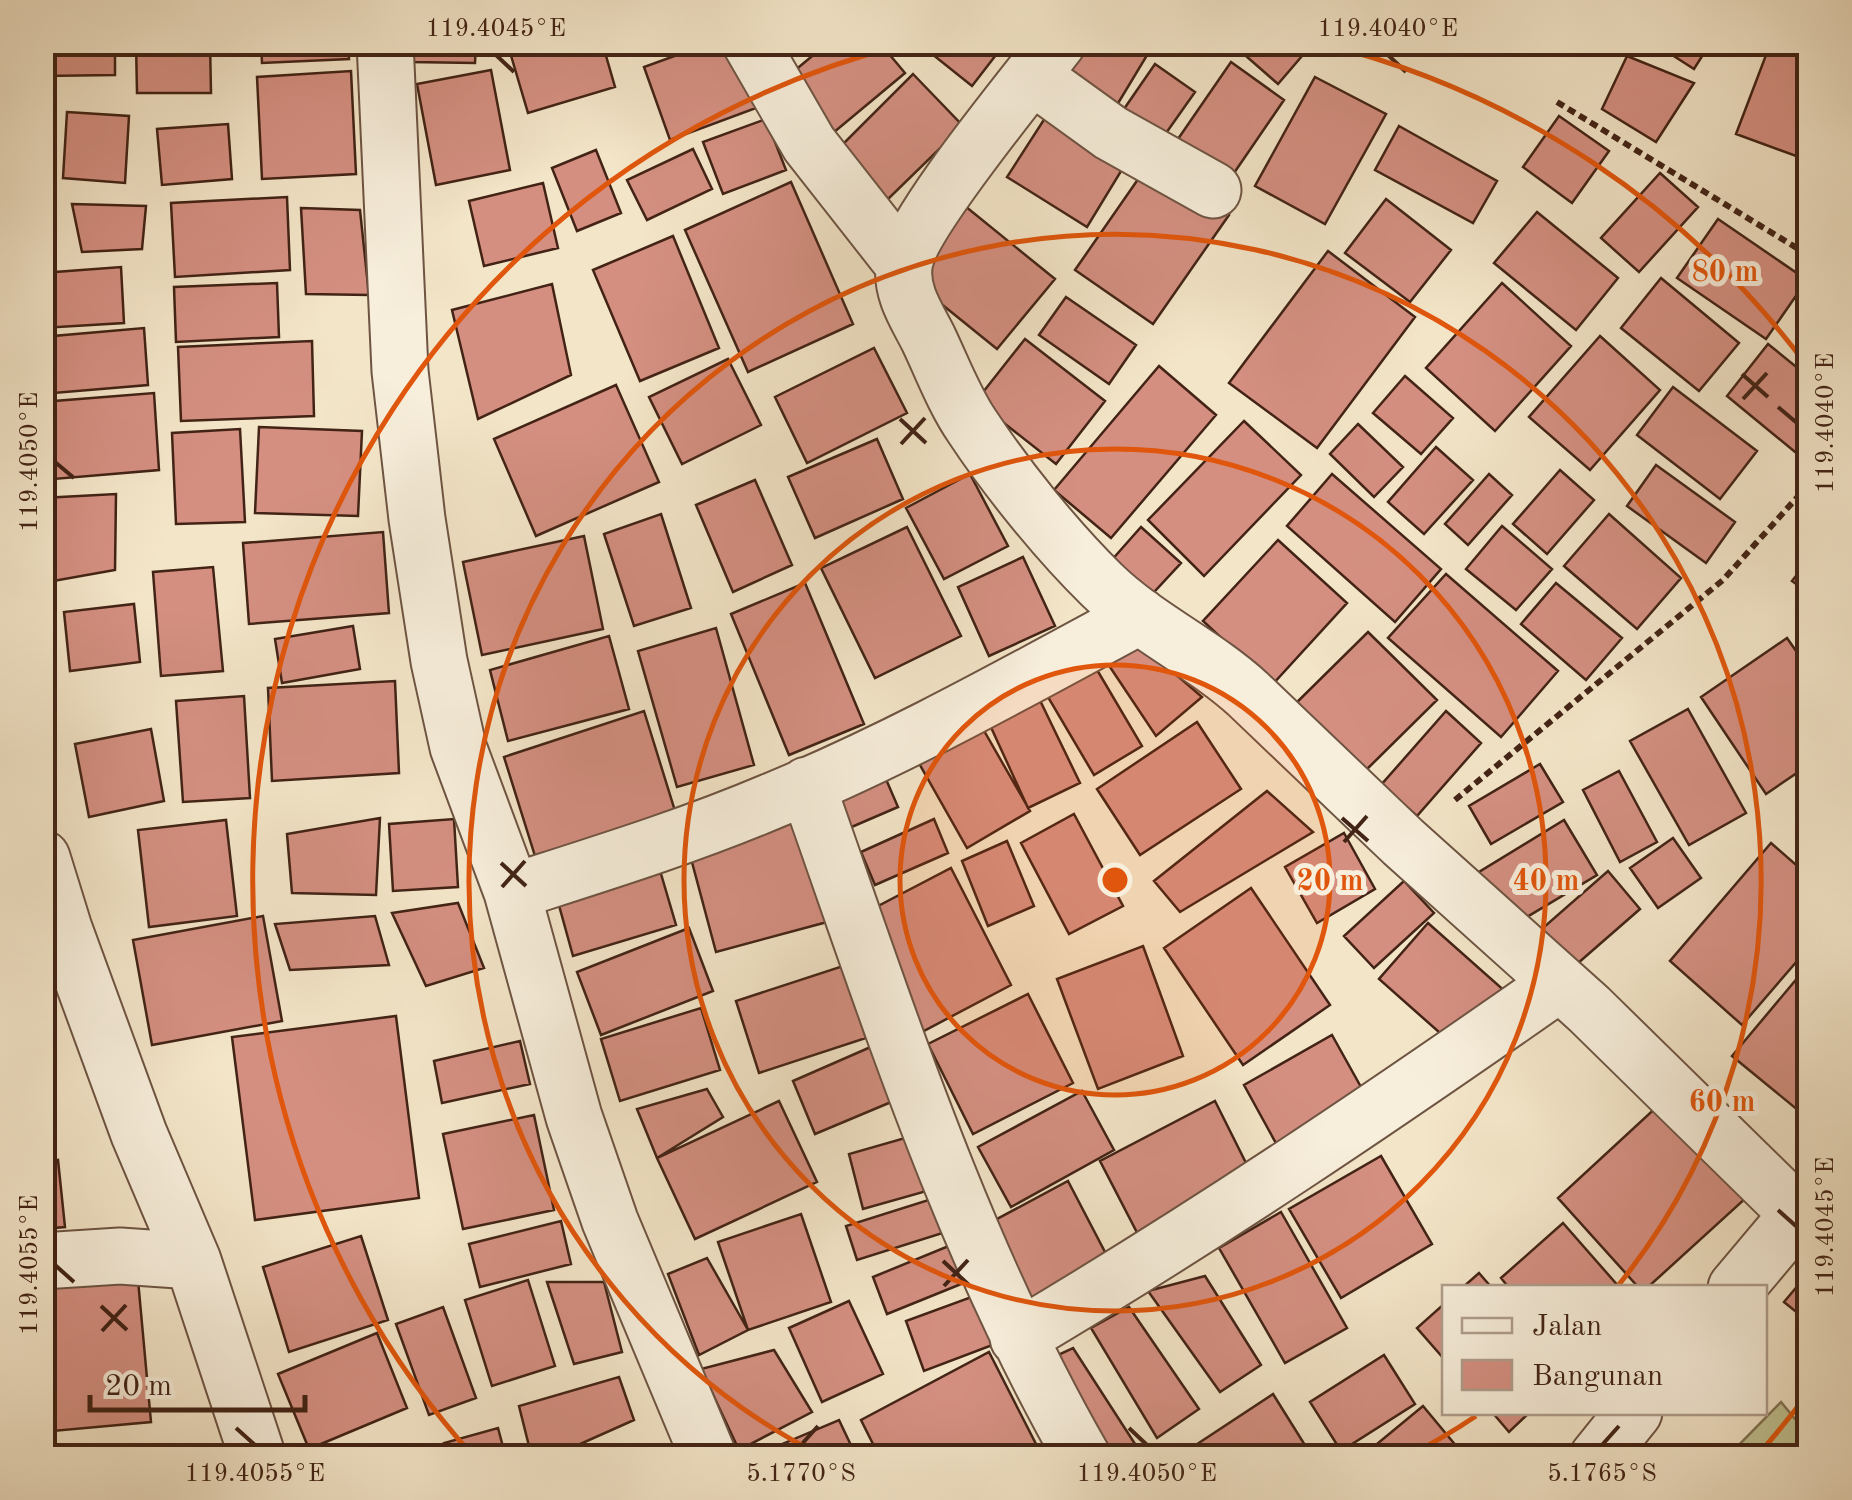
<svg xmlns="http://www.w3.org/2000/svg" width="1852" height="1500" font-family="'Old Standard TT',serif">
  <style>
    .green { fill: #c0c392; stroke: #817354; stroke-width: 2.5 }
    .building { fill: #d48f81; stroke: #422315; stroke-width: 2.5 }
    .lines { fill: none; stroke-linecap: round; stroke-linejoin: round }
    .minor-casing { stroke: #6e5442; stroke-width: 59 }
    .path { stroke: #422315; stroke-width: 6; stroke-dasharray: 8 5; stroke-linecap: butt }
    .minor { stroke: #f7eedb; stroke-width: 55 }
    .ticks { fill: none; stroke: #422315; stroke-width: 4 }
    .ring { fill: none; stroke: #e0560c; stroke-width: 5 }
    .centre { fill: #e0560c; stroke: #f7eedb; stroke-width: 5 }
    .ring-label { font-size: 30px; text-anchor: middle; font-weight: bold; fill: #e0560c; stroke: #f7eedb; stroke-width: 10; stroke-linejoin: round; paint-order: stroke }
    .neatline { fill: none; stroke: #422315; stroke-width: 4 }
    .ticks-label { font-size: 25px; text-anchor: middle; fill: #422315 }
  </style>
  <rect width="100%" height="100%" fill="#f3e5c8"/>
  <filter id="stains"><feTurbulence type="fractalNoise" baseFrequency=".002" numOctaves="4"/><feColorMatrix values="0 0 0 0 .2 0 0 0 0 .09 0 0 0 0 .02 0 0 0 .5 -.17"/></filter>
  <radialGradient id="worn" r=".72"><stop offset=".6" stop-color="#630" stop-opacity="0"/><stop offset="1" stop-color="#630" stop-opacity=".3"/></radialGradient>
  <!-- green -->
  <path class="green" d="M1781 1402 1809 1436V1457H1727Z"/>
  <!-- building -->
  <path class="building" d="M42 42H115V75L42 76Z
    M136 42H210L211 93H137Z
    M261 42H348L349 59 262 63Z
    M411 42H476L475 63 410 62Z
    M507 42H602L615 87 528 113Z
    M713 42H734L756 108 670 140 644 67Z
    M829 42H879L905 73 827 138 781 82Z
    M917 42H1006L972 86Z
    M1075 42H1155L1117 105 1059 69Z
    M1230 42H1314L1278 84Z
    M1652 42H1711L1694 69Z
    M1771 42H1780L1810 53V161L1736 134Z
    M1627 56 1694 83 1656 142 1602 109Z
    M1231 62 1284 100 1232 176 1178 139Z
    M1155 64 1195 92 1164 136 1124 109Z
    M491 70 510 170 436 185 417 84Z
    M351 71 356 174 262 179 257 77Z
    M913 74 963 126 884 203 835 152Z
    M1315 77 1386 114 1325 224 1255 186Z
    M67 112 129 116 125 183 63 178Z
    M1047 115 1126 163 1087 227 1007 177Z
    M1559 116 1609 151 1572 203 1523 167Z
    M766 119 786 170 723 194 703 142Z
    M42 123H50L49 214H42Z
    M228 124 232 179 162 185 157 129Z
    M1399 126 1497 181 1473 223 1375 170Z
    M693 149 712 189 647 220 627 180Z
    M596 150 621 213 577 231 552 168Z
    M1150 162 1229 215 1153 324 1075 270Z
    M1660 173 1698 207 1639 272 1601 238Z
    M791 182 853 324 748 372 685 230Z
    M543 183 558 248 484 266 469 201Z
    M287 197 290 270 175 277 171 203Z
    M1386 199 1451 250 1410 302 1345 253Z
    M72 204 146 206 142 249 82 252Z
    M965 206 1055 279 997 349 908 277Z
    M301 208 360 210 369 295 306 294Z
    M1537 212 1618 278 1576 330 1494 263Z
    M1718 219 1807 280 1766 339 1677 278Z
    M673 236 719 348 640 381 593 270Z
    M1328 251 1415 317 1317 448 1229 383Z
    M121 267 124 323 42 328V273Z
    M1661 278 1739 343 1699 391 1621 328Z
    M277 283 279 337 176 342 174 287Z
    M1502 283 1571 346 1495 431 1426 368Z
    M552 284 571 375 478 419 452 310Z
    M1066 297 1136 345 1109 384 1039 335Z
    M144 328 148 385 42 394V337Z
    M1600 336 1660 390 1590 470 1529 417Z
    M1025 339 1105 401 1056 464 976 401Z
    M312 341 314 416 181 421 178 347Z
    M1768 344 1810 378V456L1806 461 1727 396Z
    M874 348 907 413 807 463 775 397Z
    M728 359 761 425 682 464 649 397Z
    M1159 366 1216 415 1111 538 1054 490Z
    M1405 376 1453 418 1421 454 1373 413Z
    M616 385 659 482 536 536 494 439Z
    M1673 387 1757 451 1720 499 1637 435Z
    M154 393 159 470 42 480V402Z
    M1244 421 1301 475 1204 576 1148 520Z
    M1358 424 1403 467 1374 497 1330 454Z
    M259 427 362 431 358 516 255 513Z
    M240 429 245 522 176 524 172 433Z
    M877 439 903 499 815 538 788 477Z
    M1436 447 1473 480 1424 534 1388 502Z
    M1656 465 1735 522 1706 563 1627 506Z
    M1560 470 1594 500 1547 554 1513 524Z
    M970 474 1008 546 944 579 906 508Z
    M1332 474 1441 569 1395 622 1287 526Z
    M1489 474 1512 495 1468 545 1445 524Z
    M755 480 792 565 733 592 696 505Z
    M116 494 115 570 42 583V498Z
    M661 514 691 608 634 626 604 534Z
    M1609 514 1681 578 1637 629 1564 566Z
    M1502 526 1552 569 1516 610 1466 569Z
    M907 527 961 636 875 678 821 568Z
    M1141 527 1181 563 1142 605 1102 571Z
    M383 532 389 613 249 624 243 543Z
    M584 536 603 629 482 655 463 562Z
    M1278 540 1347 603 1272 685 1203 621Z
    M1023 557 1055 626 989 656 958 587Z
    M1810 558V594L1792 581Z
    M213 567 223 671 161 676 153 572Z
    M1446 574 1558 671 1501 737 1388 638Z
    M805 583 864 724 789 755 731 614Z
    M1556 583 1622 638 1586 680 1521 624Z
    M134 604 140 662 70 671 64 612Z
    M353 626 360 669 282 683 275 639Z
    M716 628 754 765 677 787 638 651Z
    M1368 632 1437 700 1358 778 1289 710Z
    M609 636 629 709 508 741 490 670Z
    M1787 638 1810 671V764L1766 794 1701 697Z
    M1143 646 1202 697 1156 736 1106 661Z
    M1093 663 1142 746 1094 775 1045 692Z
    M395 681 399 773 272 781 268 688Z
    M1034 688 1080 783 1028 808 984 712Z
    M244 696 250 798 183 802 176 701Z
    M1688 709 1746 813 1689 845 1630 741Z
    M644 711 675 811 535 856 504 757Z
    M1446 711 1481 743 1417 816 1381 785Z
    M975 715 1030 811 967 848 912 751Z
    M1197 722 1241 789 1140 855 1097 789Z
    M151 729 164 801 89 817 75 744Z
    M876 756 898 807 840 832 819 781Z
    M1540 764 1563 802 1491 844 1469 806Z
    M1619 771 1657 842 1620 862 1583 790Z
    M1267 791 1313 832 1180 912 1154 881Z
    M795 805 827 922 716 952 685 836Z
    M1074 814 1123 906 1069 934 1021 843Z
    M380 818 376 895 292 893 287 834Z
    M454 819 458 887 393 891 389 824Z
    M934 819 948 853 875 885 861 852Z
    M226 820 237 916 149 927 138 830Z
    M1564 820 1597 875 1512 926 1479 872Z
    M1344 833 1375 889 1317 923 1285 867Z
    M1673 838 1701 878 1658 908 1630 868Z
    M1007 841 1034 906 988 926 962 861Z
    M1771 843 1810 877V946L1742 1025 1670 961Z
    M654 850 676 925 573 956 552 880Z
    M951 868 1011 985 920 1033 859 916Z
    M1608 871 1640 909 1569 971 1536 934Z
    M1404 881 1434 913 1374 968 1344 936Z
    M1251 888 1330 1005 1243 1065 1164 948Z
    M458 903 484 968 426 986 392 913Z
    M263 916 282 1021 152 1045 133 940Z
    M375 916 389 965 290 970 275 924Z
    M1428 923 1507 993 1457 1048 1379 979Z
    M689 928 713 991 601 1035 577 972Z
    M1143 946 1183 1056 1098 1089 1057 979Z
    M1810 963V1120L1732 1056Z
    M843 966 866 1038 759 1073 736 1001Z
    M1028 994 1073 1083 973 1134 928 1044Z
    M701 1008 720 1070 620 1101 601 1039Z
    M396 1016 419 1198 255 1220 232 1037Z
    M1332 1035 1371 1105 1283 1156 1244 1085Z
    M520 1041 530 1084 442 1103 434 1061Z
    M873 1046 896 1100 815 1134 793 1081Z
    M42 1078 55 1141 42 1144Z
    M707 1089 723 1117 657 1158 637 1109Z
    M1082 1091 1114 1150 1011 1207 978 1147Z
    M779 1101 817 1182 695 1239 657 1158Z
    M1215 1101 1258 1187 1144 1246 1100 1161Z
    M1662 1102 1747 1197 1647 1288H1639L1558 1198Z
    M534 1115 554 1210 463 1229 443 1134Z
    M926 1132 941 1187 863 1209 849 1154Z
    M1381 1156 1432 1244 1341 1298 1289 1209Z
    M58 1160 65 1227 42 1229V1162Z
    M1068 1181 1117 1275 1030 1320 982 1227Z
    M938 1197 949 1231 857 1260 846 1226Z
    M1281 1212 1347 1328 1285 1363 1219 1248Z
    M801 1214 831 1302 748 1330 718 1242Z
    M561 1221 571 1264 480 1287 469 1244Z
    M1563 1223 1620 1288H1509L1501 1278Z
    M361 1236 388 1320 289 1352 263 1267Z
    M961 1241 976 1278 887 1314 873 1277Z
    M136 1258 151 1422 42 1432V1267Z
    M707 1258 748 1330 699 1355 668 1274Z
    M1810 1271V1323L1784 1302Z
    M1479 1273 1492 1288H1462Z
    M1205 1276 1261 1365 1220 1392 1148 1291Z
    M528 1280 555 1366 492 1386 465 1300Z
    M547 1282H604L622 1352 574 1364Z
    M985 1292 1003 1341 924 1371 906 1321Z
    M849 1301 883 1374 822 1402 789 1328Z
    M1444 1304V1359L1417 1328Z
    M443 1307 476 1398 429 1415 396 1324Z
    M1129 1307 1199 1409 1157 1438 1091 1328Z
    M377 1333 407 1408 309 1449 278 1374Z
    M1073 1348 1135 1444 1123 1458H1094L1032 1367Z
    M774 1350 812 1412 739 1450 701 1369Z
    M989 1352 1037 1446 1015 1458H880L861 1420Z
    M1384 1355 1415 1404 1341 1451 1310 1402Z
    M619 1377 634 1420 549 1458H532L519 1406Z
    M1273 1394 1313 1458H1176Z
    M1423 1406 1462 1453 1457 1458H1360Z
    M1492 1412H1530L1509 1432Z
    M839 1420 857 1458H749Z
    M498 1428 506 1458H448L444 1443Z
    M1058 1437 1070 1458H1025Z
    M631 1446 635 1458H597Z
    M159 1448V1458H47Z"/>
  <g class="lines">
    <!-- minor casing -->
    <g class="minor-casing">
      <path id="minor" d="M385 42 400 371 417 519 439 661 458 747 512 892 574 1117 610 1221 709 1458
        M750 42 809 144 904 265
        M1058 42C1027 83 908 225 904 267 901 293 917 316 928 338 942 367 954 400 972 426 1007 479 1057 541 1102 585 1145 627 1203 653 1248 694L1403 842 1589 1009 1797 1213
        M1032 76 1111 133 1213 190
        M807 785C888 1014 961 1246 1083 1458
        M42 858 64 929 139 1134 193 1261 258 1458
        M512 892C599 864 687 837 772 801 899 749 1019 681 1140 616
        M42 1261 120 1256 193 1261
        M1736 1288 1810 1200
        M1018 1338C1204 1228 1383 1107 1560 983
        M1597 1458 1634 1412"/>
    </g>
    <!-- path -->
    <path class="path" d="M1557 102 1810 256
      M1455 800 1723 580 1810 483"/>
    <!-- minor -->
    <use href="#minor" class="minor"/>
  </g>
  <!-- ticks -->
  <path class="ticks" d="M496 55 514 72M1388 55 1406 72M1742 374 1768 397M1743 399 1767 373M1778 407 1797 423M900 419 926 443M901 444 925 418M55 462 74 478M1342 818 1368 841M1344 842 1367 816M501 863 526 886M502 887 525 861M1778 1210 1797 1227M943 1261 969 1285M55 1265 74 1282M944 1286 968 1260M101 1306 127 1330M102 1331 126 1305M236 1428 255 1445M1129 1428 1147 1445M801 1445 818 1426M1602 1445 1619 1426"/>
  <!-- distance rings -->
  <circle cx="1115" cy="880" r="215" fill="#e0560c" fill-opacity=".12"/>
  <g class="ring">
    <circle cx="1115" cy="880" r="215"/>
    <circle cx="1115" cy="880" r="431"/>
    <path d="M1476 1416A646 646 0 0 1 1408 1456M822 1456A646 646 0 1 1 1617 1287"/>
    <path d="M1808 1393A862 862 0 0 1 1756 1457M474 1457A862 862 0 0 1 906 44M1324 44A862 862 0 0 1 1808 367"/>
  </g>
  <circle cx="1115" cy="880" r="15" class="centre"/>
  <g class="ring-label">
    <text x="1725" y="281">80 m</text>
    <text x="1330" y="890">20 m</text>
    <text x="1546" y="890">40 m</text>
    <text x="1722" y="1111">60 m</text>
  </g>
  <!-- margin -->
  <rect width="1852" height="1500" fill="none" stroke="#f3e5c8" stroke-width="110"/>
  <!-- legend -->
  <rect x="1442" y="1285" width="325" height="130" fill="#f7eedb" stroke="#af9d8c" stroke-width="2.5"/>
  <rect x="1462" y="1318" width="50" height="15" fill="#f7eedb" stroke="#af9d8c" stroke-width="2.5"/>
  <text x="1532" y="1335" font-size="30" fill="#422315">Jalan</text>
  <rect x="1462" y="1360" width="50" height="30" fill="#d48f81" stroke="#af9d8c" stroke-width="2.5"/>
  <text x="1532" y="1385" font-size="30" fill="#422315">Bangunan</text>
  <!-- scale -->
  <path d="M90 1395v15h215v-15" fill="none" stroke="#422315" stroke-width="5"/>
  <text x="105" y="1395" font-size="30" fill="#422315" stroke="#f7eedb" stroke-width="8" paint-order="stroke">20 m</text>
  <rect x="55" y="55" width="1742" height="1390" class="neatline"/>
  <g class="ticks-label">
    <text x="496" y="36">119.4045°E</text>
    <text x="1388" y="36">119.4040°E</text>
    <text transform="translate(1824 423) rotate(-90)" y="9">119.4040°E</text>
    <text transform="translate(28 462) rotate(-90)" y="9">119.4050°E</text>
    <text transform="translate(1824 1227) rotate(-90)" y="9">119.4045°E</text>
    <text transform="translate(28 1265) rotate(-90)" y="9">119.4055°E</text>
    <text x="255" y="1481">119.4055°E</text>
    <text x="801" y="1481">5.1770°S</text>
    <text x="1147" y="1481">119.4050°E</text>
    <text x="1602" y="1481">5.1765°S</text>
  </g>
  <rect width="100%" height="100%" filter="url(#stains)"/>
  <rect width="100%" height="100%" fill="url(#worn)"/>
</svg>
